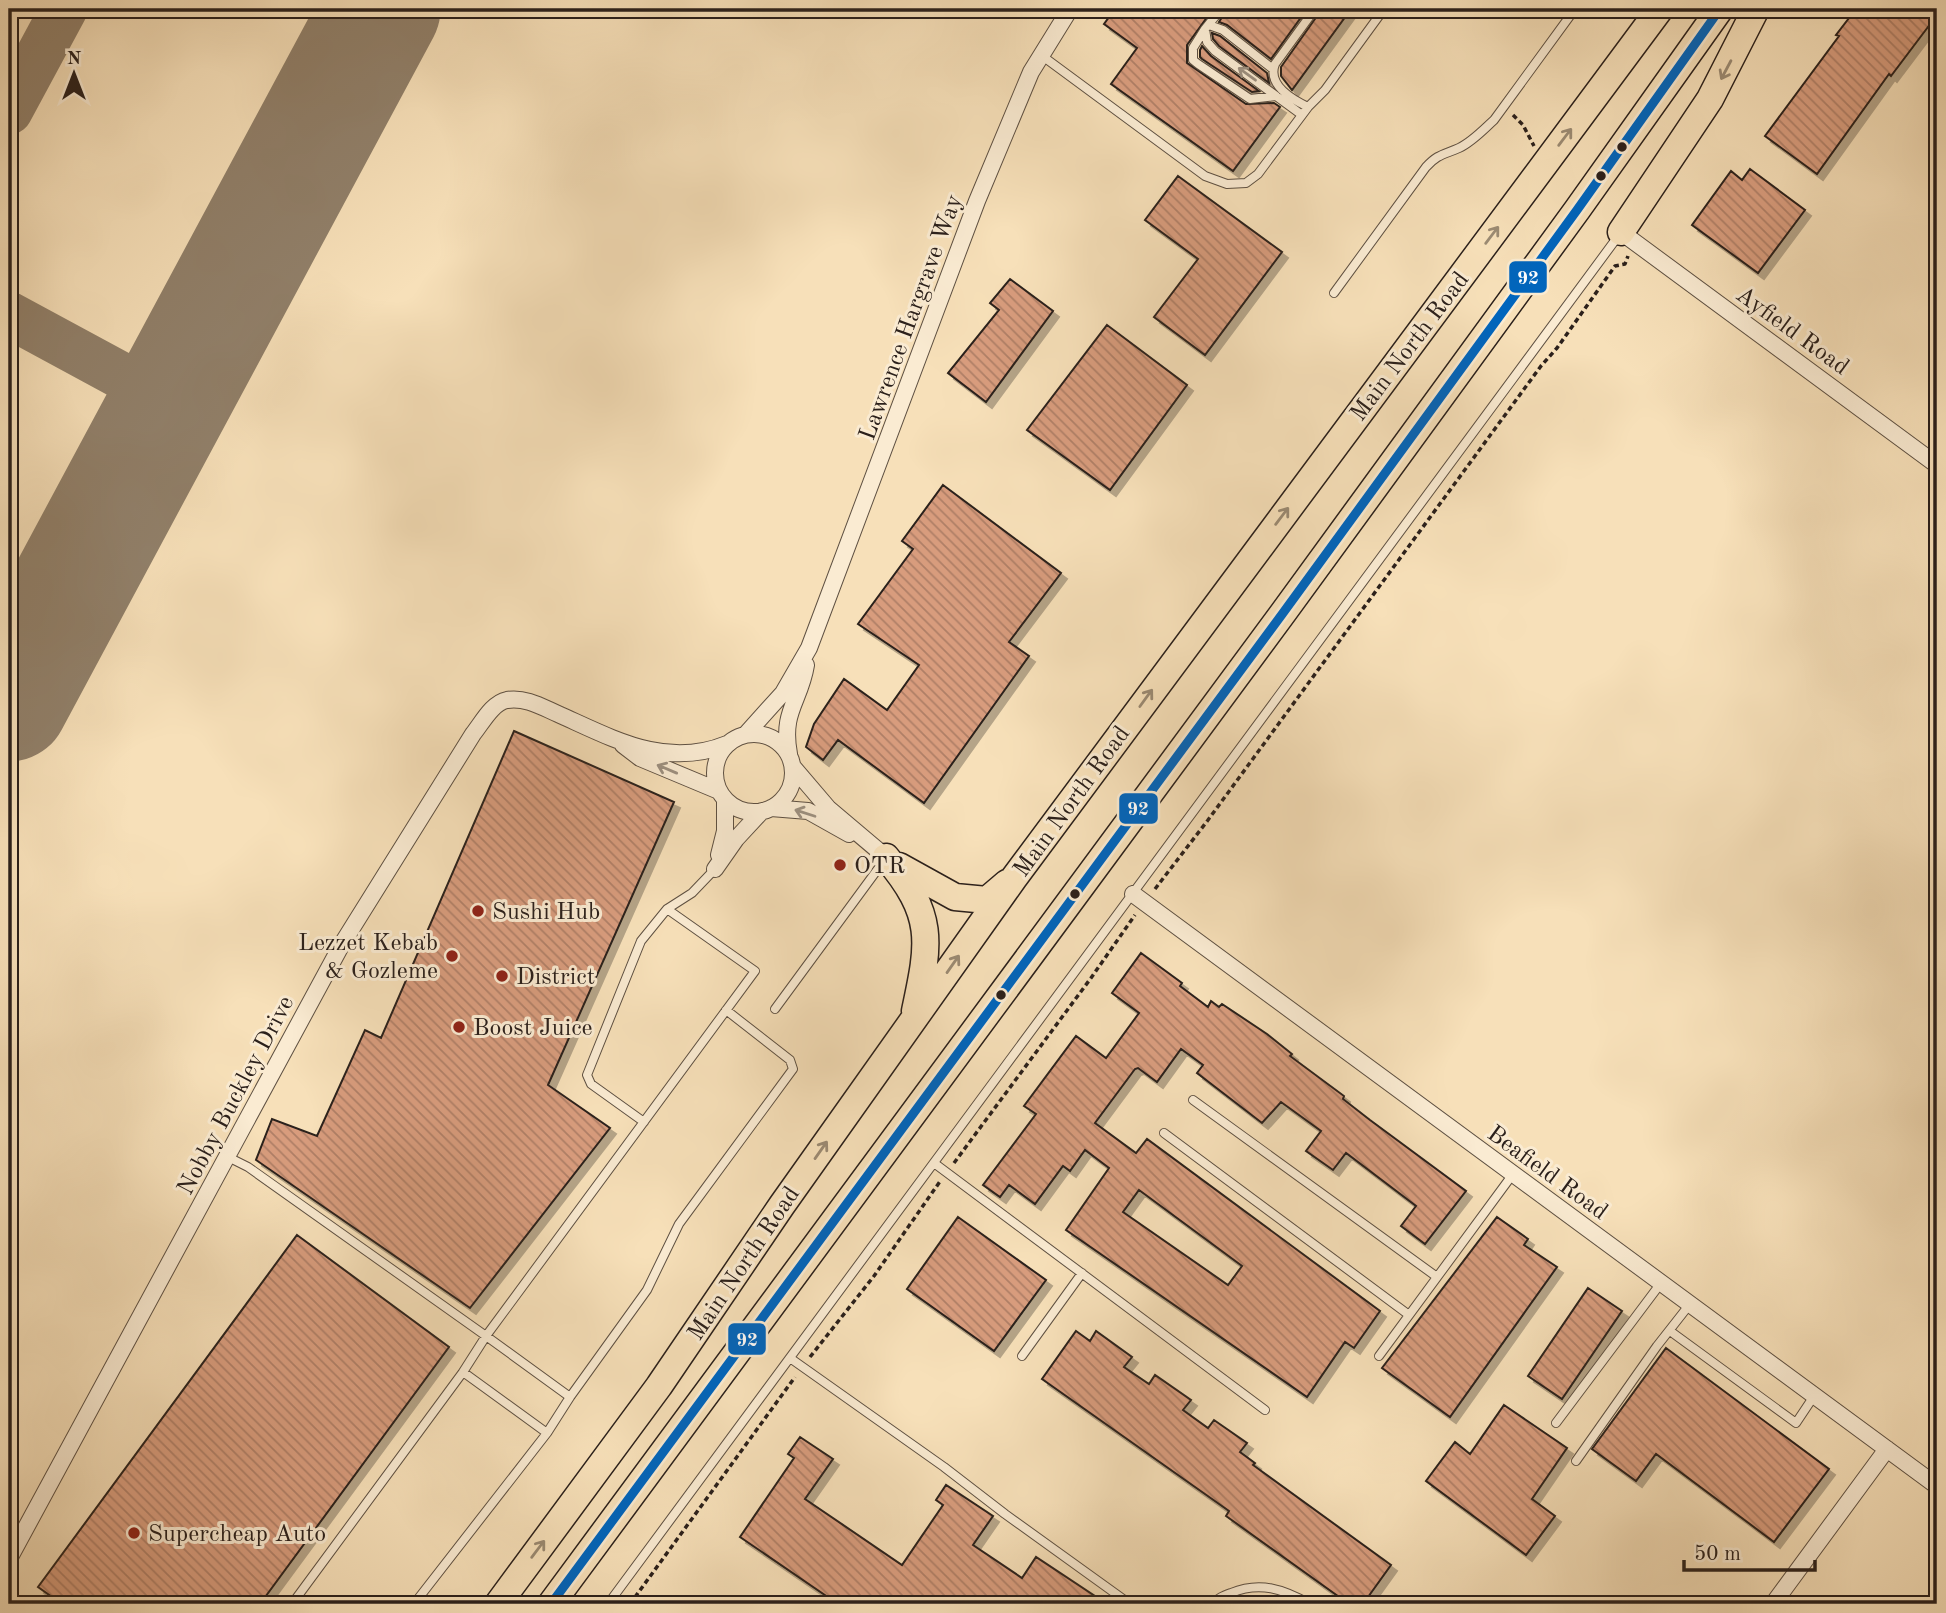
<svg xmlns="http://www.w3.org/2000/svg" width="1946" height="1613" font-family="'Old Standard TT',serif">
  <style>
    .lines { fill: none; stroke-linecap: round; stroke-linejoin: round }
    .taxiway { stroke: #91806a; stroke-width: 47 }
    .runway { stroke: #91806a; stroke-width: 119 }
    .building { fill: url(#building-back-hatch); stroke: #2b201b; stroke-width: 2; fill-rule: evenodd; filter: url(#shadow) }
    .service-casing { stroke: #5e5042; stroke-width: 10 }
    .minor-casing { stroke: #5e5042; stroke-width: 18 }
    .trunk-casing { stroke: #2b201b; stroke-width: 29 }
    .path { stroke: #2b201b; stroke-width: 3.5; stroke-dasharray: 5 3.5; stroke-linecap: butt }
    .service { stroke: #faebd2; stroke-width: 8 }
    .minor { stroke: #faebd2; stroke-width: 16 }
    .trunk { stroke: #f7e0b9; stroke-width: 26 }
    .bus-1-casing { stroke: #faebd2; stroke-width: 14 }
    .bus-1 { stroke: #0065bd; stroke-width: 9 }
    .oneway { stroke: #9b8a72 }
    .oneway2 { stroke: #9d9080 }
    .bus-dot { fill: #2b201b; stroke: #faebd2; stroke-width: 2.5 }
    .poi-dot { fill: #8f2418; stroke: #faebd2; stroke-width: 2.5 }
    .labels { text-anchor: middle; stroke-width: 6; stroke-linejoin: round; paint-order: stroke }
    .street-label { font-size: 24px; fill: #2b201b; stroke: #faebd2 }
    .poi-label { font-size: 24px; fill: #2b201b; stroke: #faebd2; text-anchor: start }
    .line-badge { stroke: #faebd2; stroke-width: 2.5 }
    .badge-label { font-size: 19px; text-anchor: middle; font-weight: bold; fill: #fff }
  </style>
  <defs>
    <pattern id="building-back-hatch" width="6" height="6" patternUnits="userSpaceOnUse" patternTransform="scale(1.75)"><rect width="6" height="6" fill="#d89c7d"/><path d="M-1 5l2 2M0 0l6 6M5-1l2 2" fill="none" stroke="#af7f66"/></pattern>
    <filter id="shadow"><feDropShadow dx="6" dy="6" stdDeviation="0" flood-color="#0004"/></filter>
  </defs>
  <rect width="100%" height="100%" fill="#f7e0b9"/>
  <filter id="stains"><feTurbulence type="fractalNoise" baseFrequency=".00286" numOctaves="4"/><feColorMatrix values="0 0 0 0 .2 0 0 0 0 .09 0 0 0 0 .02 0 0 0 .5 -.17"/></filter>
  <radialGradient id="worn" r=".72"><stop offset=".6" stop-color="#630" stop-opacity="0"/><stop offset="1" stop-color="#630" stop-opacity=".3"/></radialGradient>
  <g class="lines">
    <!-- taxiway -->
    <path class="taxiway" d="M9 111 64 9
      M9 315 170 402"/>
    <!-- runway -->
    <path class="runway" d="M9 702 381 9"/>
  </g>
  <!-- building -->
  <path class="building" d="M1115 9H1213L1187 45V63L1246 104 1274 103 1280 107 1233 171 1111 84 1137 48 1104 24Z
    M1227 9H1307L1271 59 1227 25 1219 22Z
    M1322 9H1351L1292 90 1281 76V67Z
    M1856 9H1937V15L1891 76 1889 74 1817 174 1765 136 1839 36 1836 35Z
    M1212 33 1220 36 1267 73 1269 83 1219 46 1213 39Z
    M1202 46 1211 56 1259 91 1252 92 1202 59 1200 57V50Z
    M1750 169 1805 210 1758 273 1692 225 1731 171 1742 180Z
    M1178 176 1282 252 1205 355 1154 317 1198 259 1145 220Z
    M1010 279 1053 311 986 402 948 373 999 310 990 303Z
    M1107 325 1187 385 1110 490 1027 430Z
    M943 485 1061 573 1009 642 1029 656 924 803 838 740 823 760 806 747 814 724 844 679 887 710 919 665 858 624 913 549 902 541Z
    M514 731 674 802 548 1085 610 1128 470 1308 256 1160 272 1119 317 1136 365 1030 381 1038Z
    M1141 953 1182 983 1180 986 1208 1007 1211 1001 1219 1007 1222 1004 1267 1034 1292 1054 1290 1056 1344 1096 1343 1099 1370 1120 1466 1191 1425 1244 1401 1226 1416 1206 1346 1153 1333 1170 1306 1151 1321 1131 1281 1102 1262 1123 1197 1073 1203 1065 1181 1049 1157 1082 1138 1068 1135 1069 1095 1123 1136 1153 1147 1139 1380 1311 1354 1348 1345 1342 1307 1397 1066 1230 1109 1168 1085 1150 1070 1171 1063 1166 1035 1204 1009 1185 1000 1197 983 1185 1036 1114 1024 1106 1076 1036 1106 1058 1139 1013 1112 993ZM1139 1190 1242 1266 1228 1285 1123 1212Z
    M958 1217 1046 1280 994 1351 907 1289Z
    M1497 1217 1528 1239 1524 1245 1557 1267 1450 1417 1382 1368Z
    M297 1235 449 1347 260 1604H62L38 1587Z
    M1588 1288 1622 1311 1562 1399 1528 1376Z
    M1076 1331 1090 1341 1096 1331 1132 1357 1124 1367 1149 1384 1155 1375 1191 1400 1183 1410 1208 1428 1214 1420 1247 1443 1240 1452 1255 1463 1253 1465 1391 1565 1363 1604H1349L1226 1516 1229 1511 1042 1379Z
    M1666 1348 1829 1469 1774 1542 1656 1454 1636 1481 1592 1449Z
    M1504 1405 1567 1448 1532 1499 1555 1516 1526 1555 1426 1481 1455 1442 1470 1454Z
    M800 1437 833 1459 805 1499 902 1565 943 1505 936 1500 946 1485 993 1516 973 1545 1022 1578 1036 1557 1107 1604H838L740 1537 794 1458 788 1454Z"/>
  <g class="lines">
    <!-- service casing -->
    <g class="service-casing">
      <path id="service" d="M1221 9 1205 29 1207 42 1215 51 1302 115
        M1209 25 1223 30 1273 69
        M1205 29 1193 48V60L1198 64 1250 99 1276 96
        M1041 55 1205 176 1227 184 1246 183 1258 174 1308 107 1325 90 1384 9
        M1308 107C1291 99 1267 84 1275 64L1315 9
        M1334 293 1426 167C1438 154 1443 155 1459 148 1472 142 1483 130 1494 120L1575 9
        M775 1009 883 862
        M1193 1100 1437 1277
        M644 1122 591 1084 587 1075 641 941 667 909
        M1164 1133 1409 1315
        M228 1157 248 1167 486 1336 755 971 667 909 692 893 715 869
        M934 1163 1265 1410
        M1670 1331 1796 1423 1814 1396
        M1022 1356 1082 1273
        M1379 1356 1513 1174
        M790 1358 944 1467 1005 1514 1130 1604
        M463 1372 486 1336 570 1397 547 1433
        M570 1397 647 1290 679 1224 793 1069 790 1060 726 1010
        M1556 1423 1661 1283
        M1576 1461 1657 1346 1690 1304
        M292 1604 463 1372 547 1433 414 1604
        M608 1604 1619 235
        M1212 1604C1218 1598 1223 1596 1231 1593 1260 1581 1283 1589 1310 1604"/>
    </g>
    <!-- minor casing -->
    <g class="minor-casing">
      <path id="minor" d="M1621 232 1937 465
        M715 773a39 39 0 1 1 78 0a39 39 0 1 1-78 0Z
        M746 734 783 693 809 648 977 201 1031 72 1070 9
        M623 745 640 758 719 791
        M789 754C781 711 800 702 806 665
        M793 767 828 808 886 857
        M771 808 808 811 849 834
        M719 855 725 831V799
        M715 869 736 839 762 811
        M1133 894 1937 1486
        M9 1559 342 944 473 734C482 723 492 703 507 700 526 697 542 707 558 714 614 739 666 769 727 744
        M1773 1604 1887 1449"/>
    </g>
    <!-- trunk casing -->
    <g class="trunk-casing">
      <path id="trunk" d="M1621 232 1710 99 1756 9
        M886 857C935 915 930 941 915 1011
        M899 866 955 897 987 900 1007 883
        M498 1604 659 1386 782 1205 1014 878 1660 9
        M551 1604 1283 613 1577 210 1720 9"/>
    </g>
    <!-- path -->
    <path class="path" d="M1513 115 1523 125 1534 146
      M1155 889 1208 820 1541 366 1557 348 1615 266 1625 264 1628 256
      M954 1163 1091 978 1135 915
      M810 1357 874 1276 941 1180
      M630 1604 795 1377"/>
    <!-- service -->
    <use href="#service" class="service"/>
    <!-- minor -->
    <use href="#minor" class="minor"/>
    <!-- trunk -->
    <use href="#trunk" class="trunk"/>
    <!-- bus-1 casing -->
    <g class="bus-1-casing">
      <path id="bus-1" d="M551 1604 1283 613 1577 210 1720 9"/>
    </g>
    <!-- bus-1 -->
    <use href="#bus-1" class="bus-1"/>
  </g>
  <!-- one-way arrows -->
  <defs><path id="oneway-shaft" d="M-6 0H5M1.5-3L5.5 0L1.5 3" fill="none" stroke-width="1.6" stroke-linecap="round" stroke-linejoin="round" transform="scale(1.75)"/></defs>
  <g class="oneway">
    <use href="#oneway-shaft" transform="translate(1726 70) rotate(118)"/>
    <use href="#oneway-shaft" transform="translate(1565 137) rotate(-53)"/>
    <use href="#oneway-shaft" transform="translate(1492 235) rotate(-53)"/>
    <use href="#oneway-shaft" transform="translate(1282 516) rotate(-53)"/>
    <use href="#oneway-shaft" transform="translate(1146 698) rotate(-54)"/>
    <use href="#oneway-shaft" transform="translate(953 964) rotate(-55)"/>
    <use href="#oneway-shaft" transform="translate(821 1150) rotate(-55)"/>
    <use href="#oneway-shaft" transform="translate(538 1549) rotate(-53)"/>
  </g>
  <g class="oneway2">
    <use href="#oneway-shaft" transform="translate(1247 74) rotate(-144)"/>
    <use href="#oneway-shaft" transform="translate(667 769) rotate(-157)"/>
    <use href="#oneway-shaft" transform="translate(805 813) rotate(-162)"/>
  </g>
  <!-- markers -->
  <g class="bus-dot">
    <circle cx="1622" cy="147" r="6"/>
    <circle cx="1601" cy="176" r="6"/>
    <circle cx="1075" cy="894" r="6"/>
    <circle cx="1001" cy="995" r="6"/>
  </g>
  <g class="poi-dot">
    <circle cx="840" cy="865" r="7"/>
    <circle cx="478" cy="911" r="7"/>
    <circle cx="452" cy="956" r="7"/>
    <circle cx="502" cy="976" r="7"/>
    <circle cx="459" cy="1027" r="7"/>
    <circle cx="134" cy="1533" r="7"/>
  </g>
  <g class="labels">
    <!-- street labels -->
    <g class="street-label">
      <text transform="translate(910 317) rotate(-70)" y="8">Lawrence Hargrave Way</text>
      <text transform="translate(1793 330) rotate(36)" y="8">Ayfield Road</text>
      <text transform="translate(1409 346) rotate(-53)" y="8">Main North Road</text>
      <text transform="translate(1071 801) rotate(-54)" y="8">Main North Road</text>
      <text transform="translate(235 1095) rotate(-62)" y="8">Nobby Buckley Drive</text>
      <text transform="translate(1548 1172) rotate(36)" y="8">Beafield Road</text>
      <text transform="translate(743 1263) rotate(-56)" y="8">Main North Road</text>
    </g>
    <!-- poi labels -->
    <g class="poi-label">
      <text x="854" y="873">OTR</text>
      <text x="492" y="919">Sushi Hub</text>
      <text x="438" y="950" text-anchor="end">Lezzet Kebab<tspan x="438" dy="28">&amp; Gozleme</tspan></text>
      <text x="516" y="984">District</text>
      <text x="473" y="1035">Boost Juice</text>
      <text x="148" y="1541">Supercheap Auto</text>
    </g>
  </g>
  <g class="line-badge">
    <rect x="1508" y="260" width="40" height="34" rx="7" fill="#0065bd"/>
    <rect x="1118" y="792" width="41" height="33" rx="7" fill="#0065bd"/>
    <rect x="727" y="1322" width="40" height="34" rx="7" fill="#0065bd"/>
  </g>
  <g class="badge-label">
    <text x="1528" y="284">92</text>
    <text x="1138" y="815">92</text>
    <text x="747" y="1346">92</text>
  </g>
  <!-- margin -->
  <rect width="1946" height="1613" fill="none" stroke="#f7e0b9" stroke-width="35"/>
  <rect x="10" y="10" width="1925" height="1592" fill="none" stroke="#2b201b" stroke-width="3.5"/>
  <rect x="18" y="18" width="1911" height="1578" fill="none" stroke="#2b201b" stroke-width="2"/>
  <!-- north arrow -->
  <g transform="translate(74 74)" stroke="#faebd2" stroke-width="5" paint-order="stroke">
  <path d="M0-5L12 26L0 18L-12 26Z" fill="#2b201b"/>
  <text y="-10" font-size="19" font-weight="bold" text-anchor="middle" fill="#2b201b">N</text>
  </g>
  <!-- scale -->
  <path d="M1684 1560v10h131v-10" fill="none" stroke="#2b201b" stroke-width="3.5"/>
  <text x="1694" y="1560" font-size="21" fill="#2b201b" stroke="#faebd2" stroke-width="5" paint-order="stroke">50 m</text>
  <rect width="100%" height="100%" filter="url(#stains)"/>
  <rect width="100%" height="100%" fill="url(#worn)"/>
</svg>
